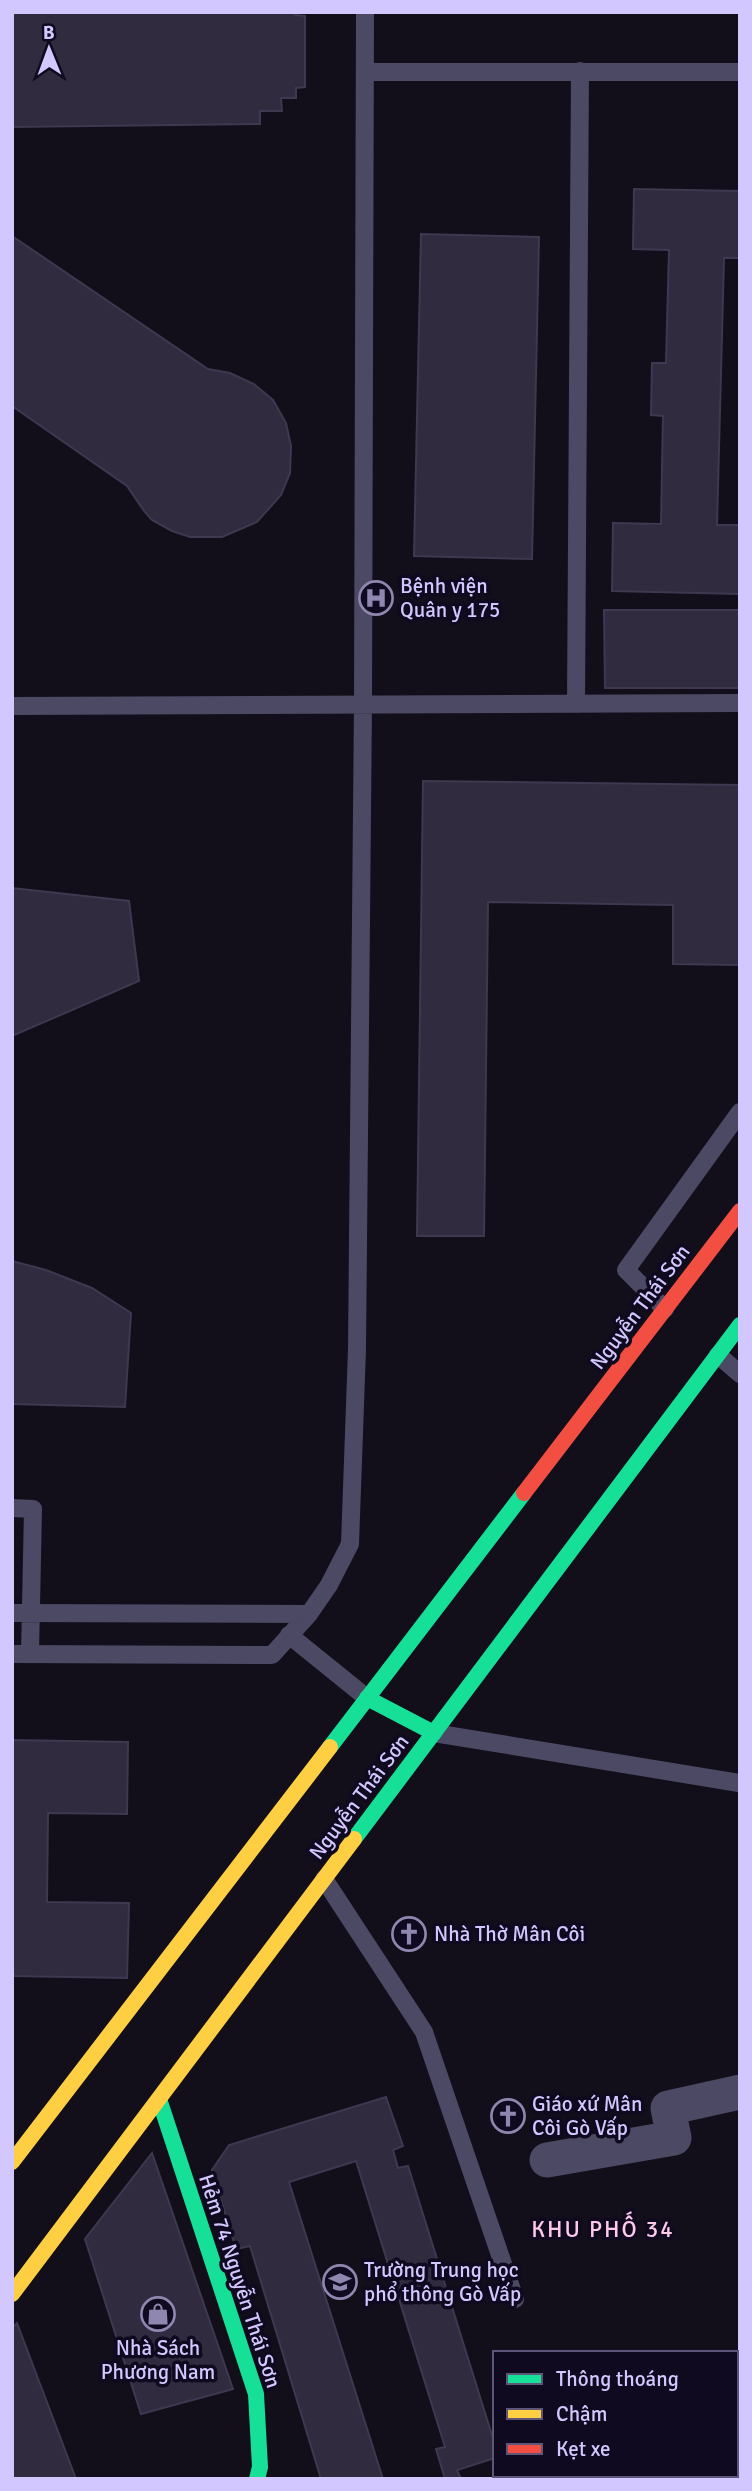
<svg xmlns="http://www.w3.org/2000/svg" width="752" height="2491" font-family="Signika,sans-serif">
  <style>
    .building { fill: #302b3e; stroke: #3e3850; stroke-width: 2 }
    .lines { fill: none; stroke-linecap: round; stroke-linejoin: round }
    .lane { stroke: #4c4964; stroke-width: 18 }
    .street { stroke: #4c4964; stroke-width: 35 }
    .fast { stroke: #16e098; stroke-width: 16 }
    .slow { stroke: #ffcf43; stroke-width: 16 }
    .jam { stroke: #f24e42; stroke-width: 16 }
    .labels { text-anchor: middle; stroke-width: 7; stroke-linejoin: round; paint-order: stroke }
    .poi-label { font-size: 21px; fill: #d2c8ff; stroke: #0f0a1f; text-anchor: start }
    .street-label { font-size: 21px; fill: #d2c8ff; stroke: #0f0a1f }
    .neighbourhood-label { font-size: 23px; letter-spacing: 2px; fill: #ffcae8; stroke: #0f0a1f }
  </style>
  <rect width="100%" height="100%" fill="#120f1a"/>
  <!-- building -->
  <path class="building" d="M12 12H295V15L305 16V87L296 88V98H281L282 111H260V124L12 127Z
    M634 189 740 191V258H724L717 525H740V594L612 591 613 523 661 524 663 416 651 415 652 363H666L669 250 633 249Z
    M421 234 539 237 532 559 414 556Z
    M12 236 208 369 230 373 254 384 273 400 286 423 291 446 290 473 281 495 257 522 222 537H190L172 531 152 520 144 511 127 486 12 406Z
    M604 610H740V688H605Z
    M423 781 740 785V965L673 964V905L488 902 484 1236H417Z
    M12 888 129 901 139 981 12 1036Z
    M12 1261 46 1270 92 1288 131 1313 125 1407 12 1404Z
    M12 1740 128 1742 127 1814 48 1813 47 1902 129 1903 127 1978 12 1976Z
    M386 2097 403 2146 393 2150 398 2168 408 2166 495 2445V2458L457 2470 461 2479H445L436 2449 445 2447 356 2161 289 2182 383 2479H321L250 2246 236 2249 212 2170 229 2145Z
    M152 2153 233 2389 141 2414 85 2239Z
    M17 2323 76 2479H12V2328Z"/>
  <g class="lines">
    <!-- lane -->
    <path class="lane" d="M366 72H740
      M576 704 580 71
      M12 706 740 703
      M665 1309 626 1270 740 1112
      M718 1355 740 1374
      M12 1508 33 1509 30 1654
      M12 1613 309 1614 329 1585 350 1544 357 1349 363 704 365 12
      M289 1635 367 1698
      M12 1654 272 1655 309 1614
      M434 1733 739 1783
      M324 1879 424 2032 515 2299"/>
    <!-- street -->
    <path class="street" d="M547 2160 674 2138 668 2108 740 2092"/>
    <!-- fast -->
    <path class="fast" d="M367 1698 434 1733
      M330 1747 524 1493
      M354 1839 740 1325
      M159 2099 256 2394 260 2467 257 2479"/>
    <!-- slow -->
    <path class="slow" d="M12 2162 330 1747
      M12 2294 354 1839"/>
    <!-- jam -->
    <path class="jam" d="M524 1493 740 1211"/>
  </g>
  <!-- icons -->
  <defs>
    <g id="hospital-ring" transform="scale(1.75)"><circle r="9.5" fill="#0f0a1f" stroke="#8f87af" stroke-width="1.5"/><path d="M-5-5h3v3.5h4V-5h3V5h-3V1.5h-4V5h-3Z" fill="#8f87af"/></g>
    <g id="church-ring" transform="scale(1.75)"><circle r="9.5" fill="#0f0a1f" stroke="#8f87af" stroke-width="1.5"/><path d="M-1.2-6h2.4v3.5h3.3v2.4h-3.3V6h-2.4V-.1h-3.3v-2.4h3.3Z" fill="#8f87af"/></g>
    <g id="school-ring" transform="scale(1.75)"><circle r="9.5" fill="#0f0a1f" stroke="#8f87af" stroke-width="1.5"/><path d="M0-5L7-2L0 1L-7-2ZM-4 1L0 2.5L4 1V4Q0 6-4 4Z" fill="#8f87af"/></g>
    <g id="shop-ring" transform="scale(1.75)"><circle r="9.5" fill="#0f0a1f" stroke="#8f87af" stroke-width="1.5"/><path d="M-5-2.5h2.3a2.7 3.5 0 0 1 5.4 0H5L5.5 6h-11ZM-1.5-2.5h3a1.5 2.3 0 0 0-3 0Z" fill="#8f87af"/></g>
  </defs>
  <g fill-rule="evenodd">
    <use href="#hospital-ring" x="376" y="598"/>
    <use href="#church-ring" x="409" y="1934"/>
    <use href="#church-ring" x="508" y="2116"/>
    <use href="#school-ring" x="340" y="2282"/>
    <use href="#shop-ring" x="158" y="2314"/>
  </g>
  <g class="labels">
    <!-- poi labels -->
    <g class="poi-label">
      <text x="400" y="593">Bệnh viện<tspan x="400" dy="24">Quân y 175</tspan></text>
      <text x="434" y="1941">Nhà Thờ Mân Côi</text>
      <text x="532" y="2111">Giáo xứ Mân<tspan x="532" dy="24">Côi Gò Vấp</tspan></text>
      <text x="364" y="2277">Trường Trung học<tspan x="364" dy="24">phổ thông Gò Vấp</tspan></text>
      <text x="158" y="2355" text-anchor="middle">Nhà Sách<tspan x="158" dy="24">Phương Nam</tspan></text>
    </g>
    <!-- street labels -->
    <g class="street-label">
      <text transform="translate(640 1307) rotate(-53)" y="7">Nguyễn Thái Sơn</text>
      <text transform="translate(359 1797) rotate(-53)" y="7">Nguyễn Thái Sơn</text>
      <text transform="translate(240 2281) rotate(72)" y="7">Hẻm 74 Nguyễn Thái Sơn</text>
    </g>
    <!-- neighbourhood labels -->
    <g class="neighbourhood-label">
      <text x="603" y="2237">KHU PHỐ 34</text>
    </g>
  </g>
  <!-- border -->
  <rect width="752" height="2491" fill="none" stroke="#d2c8ff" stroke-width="28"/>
  <!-- legend -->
  <rect x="493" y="2351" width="245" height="126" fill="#0f0a1f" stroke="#5d5679" stroke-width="2"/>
  <rect x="507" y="2374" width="35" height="10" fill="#16e098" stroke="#5d5679" stroke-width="2"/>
  <text x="556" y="2386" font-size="21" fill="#d2c8ff">Thông thoáng</text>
  <rect x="507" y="2409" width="35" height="10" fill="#ffcf43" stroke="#5d5679" stroke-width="2"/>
  <text x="556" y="2421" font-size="21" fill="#d2c8ff">Chậm</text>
  <rect x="507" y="2444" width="35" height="10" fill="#f24e42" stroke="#5d5679" stroke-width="2"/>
  <text x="556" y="2456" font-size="21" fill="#d2c8ff">Kẹt xe</text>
  <!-- north arrow -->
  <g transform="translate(49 49) rotate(359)" stroke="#0f0a1f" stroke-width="5" paint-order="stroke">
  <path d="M0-5L12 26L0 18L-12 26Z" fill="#d2c8ff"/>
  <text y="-10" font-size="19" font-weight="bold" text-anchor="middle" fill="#d2c8ff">B</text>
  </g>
</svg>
